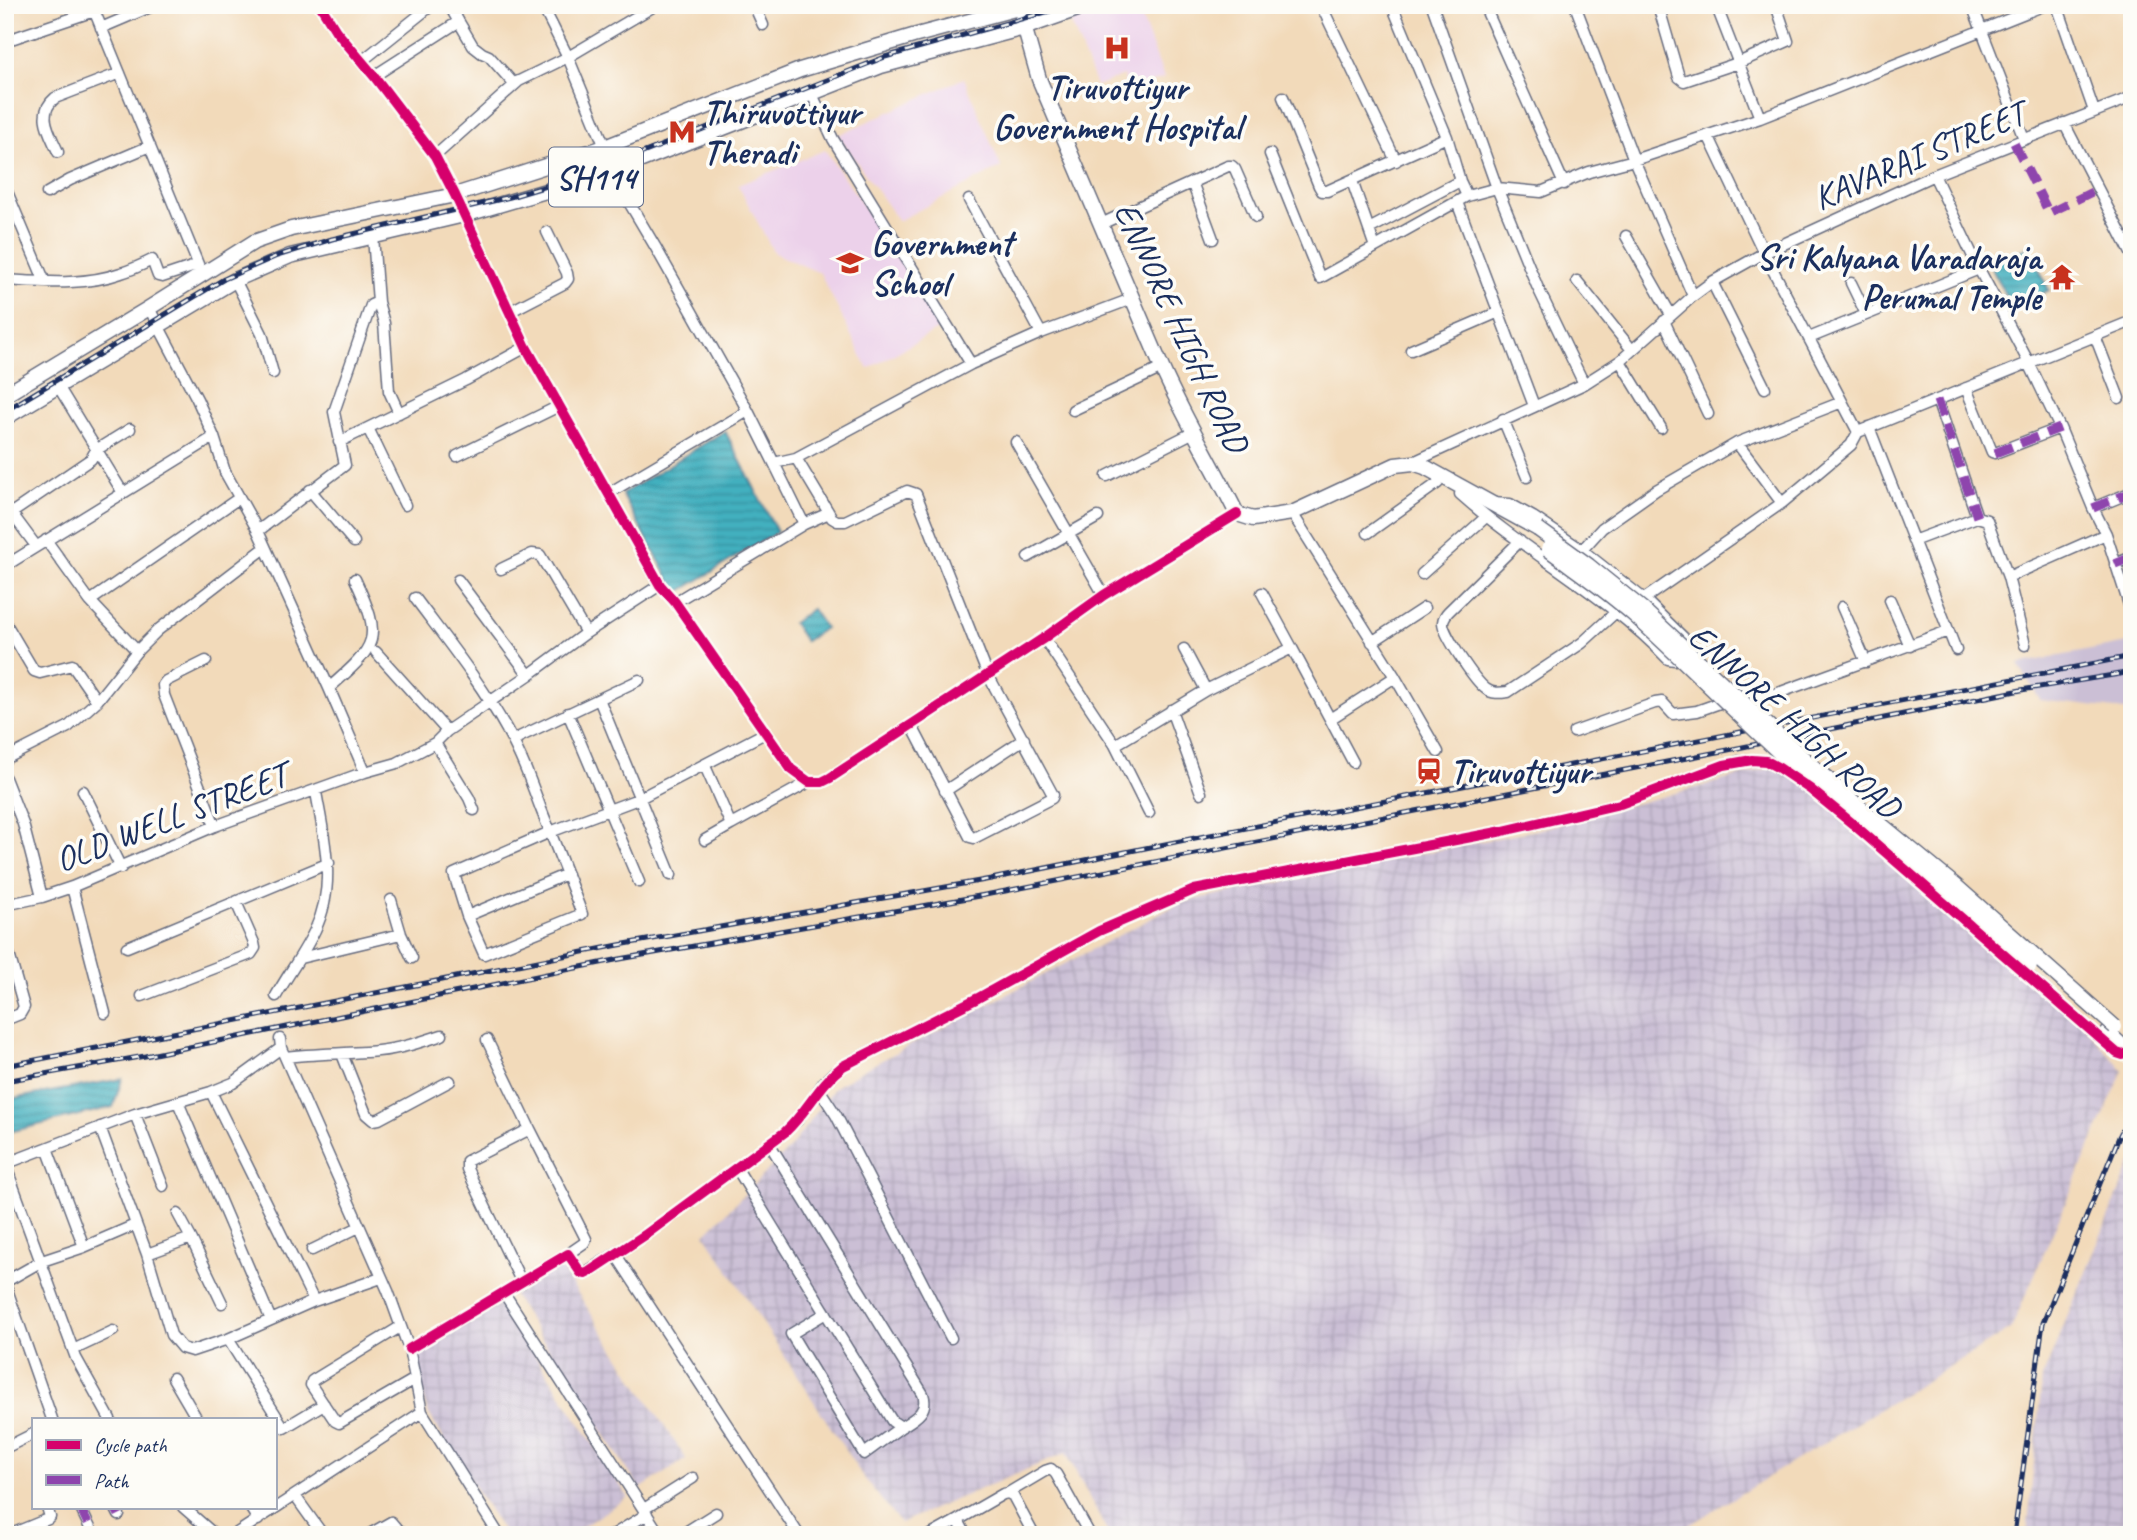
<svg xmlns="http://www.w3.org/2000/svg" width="2137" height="1540" font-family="Caveat,sans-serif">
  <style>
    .built { fill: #ecd1ea }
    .industrial { fill: url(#industrial-grid) }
    .railway { fill: #cbbfd5 }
    .water { fill: url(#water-rules); stroke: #2e708e; stroke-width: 2 }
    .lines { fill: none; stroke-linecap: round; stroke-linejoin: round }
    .minor-casing { stroke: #666b7e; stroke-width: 13 }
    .major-casing { stroke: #666b7e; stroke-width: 17 }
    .minor { stroke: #fff; stroke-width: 10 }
    .major { stroke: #fff; stroke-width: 14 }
    .rail-casing { stroke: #1b2f5e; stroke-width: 5 }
    .rail { stroke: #fdfcf7; stroke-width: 2.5; stroke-dasharray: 8; stroke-linecap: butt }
    .major-bridge-casing { stroke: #666b7e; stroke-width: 17; stroke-linecap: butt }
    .major-bridge { stroke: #fff; stroke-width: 14 }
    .quiet { stroke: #8e44ad; stroke-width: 9; stroke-dasharray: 18 9; stroke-linecap: butt }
    .cycleway-casing { stroke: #fdfcf7; stroke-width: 15 }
    .cycleway { stroke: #d6006c; stroke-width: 10 }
    .labels { text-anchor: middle; stroke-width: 7; stroke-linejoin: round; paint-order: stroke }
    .shield { fill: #fdfcf7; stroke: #5f6c8c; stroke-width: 2 }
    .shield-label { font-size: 33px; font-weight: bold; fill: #1b2f5e }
    .poi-label { font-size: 35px; font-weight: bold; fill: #1b2f5e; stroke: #fdfcf7; text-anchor: start }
    .street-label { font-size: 35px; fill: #1b2f5e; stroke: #fdfcf7 }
  </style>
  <defs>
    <pattern id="industrial-grid" width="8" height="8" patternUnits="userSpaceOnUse" patternTransform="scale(1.75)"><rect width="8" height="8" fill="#cbbfd5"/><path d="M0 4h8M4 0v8" fill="none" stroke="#aea4b9"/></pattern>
    <pattern id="water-rules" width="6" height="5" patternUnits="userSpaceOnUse" patternTransform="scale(1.75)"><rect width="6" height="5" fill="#42b0bf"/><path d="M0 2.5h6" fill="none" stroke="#36909e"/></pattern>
  </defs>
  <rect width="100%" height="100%" fill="#fdfcf7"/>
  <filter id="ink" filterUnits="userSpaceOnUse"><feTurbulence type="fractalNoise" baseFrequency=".0143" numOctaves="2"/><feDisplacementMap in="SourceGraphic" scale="14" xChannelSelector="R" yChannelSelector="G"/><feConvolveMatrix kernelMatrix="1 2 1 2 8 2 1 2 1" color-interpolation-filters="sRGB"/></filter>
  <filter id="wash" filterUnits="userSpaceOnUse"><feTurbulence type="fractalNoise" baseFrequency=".00686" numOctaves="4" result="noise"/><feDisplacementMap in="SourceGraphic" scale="28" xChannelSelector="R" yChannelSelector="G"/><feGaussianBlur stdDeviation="1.57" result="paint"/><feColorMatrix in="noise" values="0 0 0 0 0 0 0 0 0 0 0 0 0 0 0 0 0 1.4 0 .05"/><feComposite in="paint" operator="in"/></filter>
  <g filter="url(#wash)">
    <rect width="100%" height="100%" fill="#f2daba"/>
    <!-- built -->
    <path class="built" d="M1112 5H1137L1164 78 1128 91 1123 76 1096 86 1070 20Z
      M964 78 1001 167 898 221 838 135Z
      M825 150 946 325 868 369 820 273 774 253 738 185Z"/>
    <!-- industrial -->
    <path class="industrial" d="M1789 763 2059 996 2123 1071 2011 1329 1673 1535H1109L1066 1453 900 1523 861 1474 705 1234 790 1148 835 1087 865 1069 1182 902 1536 830Z
      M2132 1160V1535H2027L2042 1378Z
      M560 1266 686 1459 640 1489 513 1295Z
      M501 1303 628 1497 570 1535H505L447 1444 428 1412 424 1398 417 1353Z"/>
    <!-- railway -->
    <path class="railway" d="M2132 642V711L2040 700 2018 664Z"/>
    <!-- water -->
    <path class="water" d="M2028 247 2049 290 2012 308 1990 265Z
      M725 431 777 532 677 593 622 494Z
      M812 609 825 628 805 641 793 623Z
      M122 1079 113 1107 5 1133V1100Z"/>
  </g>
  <g filter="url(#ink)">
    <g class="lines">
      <!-- minor casing -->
      <g class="minor-casing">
        <path id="minor" d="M92 5 202 274
          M320 5 336 31 374 76 435 156 455 195 526 347 660 585 675 602 791 769 809 782H822L830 778 1044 638 1104 595 1237 514
          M449 5 473 46 482 53 489 56 513 83 519 81 568 57 656 5
          M542 5 568 57 605 147 611 172 656 248 748 411 774 463 796 458 832 518 837 521H845L907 491 916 494 987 673 1053 795 1052 798 974 838 970 837 912 726
          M754 5 763 25
          M1321 5 1396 161
          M1432 5 1497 188 1537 286 1584 384
          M1484 5 1564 184
          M1575 5 1634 160 1693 296
          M1658 5 1679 77 1684 81 1738 63 1788 41 1776 5
          M1716 5 1760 118
          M1972 5 2024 139
          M2057 5 2094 111
          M101 28 155 5
          M5 41 94 11
          M362 61 432 5
          M374 76 458 22
          M812 94 833 139 971 364
          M1283 97 1319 186 1322 191H1327L1447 137
          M2064 123 2132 255
          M1708 135 1764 253 1858 432
          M58 152C50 133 36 114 55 98L120 73
          M1270 154 1320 278 1467 196 1460 181 1447 137 1392 5
          M435 156 519 81
          M1934 175 1979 269 2029 363 2060 428 2093 508 2106 534 2132 614
          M1352 181 1375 247
          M1192 182 1213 239
          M5 187 45 282
          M47 193 70 180 150 146
          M1467 196 1497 188 1541 192 1589 172 1634 160 1760 118 2045 5
          M969 200 1041 333
          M1457 202 1534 406
          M1101 224 1228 166H1232L1235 169 1256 217
          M1369 229 1460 181
          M1626 236 1671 315
          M5 280C44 282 84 286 121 273 131 270 142 265 152 260L158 276 162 277 198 265
          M235 280 262 334 273 373
          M1577 281 1632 350
          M1712 282 1765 388
          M1851 283 1866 314
          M378 302 384 323 389 391 399 413
          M149 308 197 399 214 437 225 472 258 531 329 688 365 772
          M509 312 565 283 568 279 567 273 547 232
          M1664 321 1708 414
          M2095 336 2119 398
          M1809 338 1979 269
          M1411 350 1499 312
          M1620 361 1661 428
          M58 386 123 493
          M1966 388 1992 452 1995 453 2060 428
          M1937 400 1977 517
          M1073 410 1162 368
          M1503 419 1527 477
          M1869 427 1956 650
          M368 428 405 505
          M339 442 466 380 526 347
          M1016 442 1104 595
          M1737 443 1782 503
          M457 456 559 406
          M796 458 971 364 1041 333 1134 298
          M1409 464 1584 384 1620 361 1693 296 1712 282 1764 253 1934 175 2132 97
          M1107 476 1194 432
          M310 490 354 542
          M609 493 748 411
          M1460 494C1526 553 1606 594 1668 659L1675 660 1684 653
          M1492 503 1510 504 1533 517 1582 550 1644 599 1694 648
          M2093 508 2132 492
          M1292 513 1395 677 1438 752
          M804 524 829 513
          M258 531 345 465 334 412 371 305 378 302 373 236
          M1368 533 1438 483
          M46 540 90 601 137 651
          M1520 541 1448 612C1446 614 1443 619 1443 622 1442 633 1476 682 1486 689 1492 694 1500 693 1508 692L1582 643 1617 611
          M1913 541 1977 517 1987 520 2008 577 2106 534
          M36 546 13 515V512L91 459 96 450 130 429
          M1582 550 1602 528 1656 490 1737 443 1842 402
          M1028 557 1098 517
          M2115 564 2132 557
          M5 566 214 437
          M501 569 532 554 540 555 586 633
          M1422 574 1486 517
          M2008 577 2025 645
          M458 580 529 675
          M1262 593 1292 648
          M415 598C447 641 481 683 507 730 521 755 531 782 541 809 555 844 569 879 582 914L484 954 467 916 454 874 550 832 638 799 765 733
          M1644 599 1782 503 1851 445 1858 432 2132 321
          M1890 600 1910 646
          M90 601 239 498
          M675 602 804 524 774 463
          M1842 607 1866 662
          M5 622 34 671 40 673 72 665 97 701
          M1044 638 1115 745 1206 690 1292 648 1353 762
          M1372 642 1424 608
          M1184 649 1206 690
          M376 652 447 731
          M206 661 166 681 163 685 164 695 215 826
          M329 688C378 645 383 639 355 579
          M1739 690 1750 699 1759 700 1948 631
          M599 699 639 680
          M1171 710 1201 793
          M568 713 639 882
          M1330 719 1395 677
          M1574 732 1655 703 1662 702 1673 714 1697 711 1731 699
          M513 740 599 699 671 875
          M435 743 469 798 474 810
          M1115 745 1149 813
          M5 759 68 727 97 701 137 651 158 630 265 548
          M705 766 731 825 809 782
          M5 778 23 824 42 897
          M83 791 121 868
          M945 791 1024 739
          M705 840 731 825
          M72 887 105 1013
          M391 900 401 934 412 958
          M5 905 42 897 72 887 215 826 365 772 397 763 435 743 447 731 529 675 586 633 660 585
          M1952 908 2117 1053 2123 1055 2132 1051
          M467 916 567 874
          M5 940 24 1007 20 1014 5 1020
          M127 947 329 863
          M300 958 401 934
          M142 996 251 954 255 948 254 943 236 902
          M276 996C289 973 304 953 315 930 337 885 324 838 316 792
          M280 1039 281 1048 388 1291 409 1349 422 1412 499 1535
          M487 1040 530 1129
          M342 1054 366 1114 373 1120 379 1119 450 1081
          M285 1057C316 1053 347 1054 378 1051 400 1049 421 1042 442 1035
          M819 1089 836 1115 951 1338
          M211 1092 314 1301
          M178 1102 271 1320
          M135 1114 163 1186
          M100 1127 147 1254 171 1335 182 1348 192 1351 228 1339 314 1301 381 1278
          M47 1148 84 1247
          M736 1167 892 1421 901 1427C914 1419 929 1412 923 1394L769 1143
          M178 1214 191 1238
          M312 1250 359 1227
          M147 1254 191 1238 222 1303
          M616 1255 799 1535
          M5 1282 42 1261 84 1247 135 1225
          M522 1283 467 1169V1161L530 1129 586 1239 584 1243 568 1254
          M5 1284 52 1419
          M504 1293 660 1535
          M826 1313 791 1334 864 1454 901 1427
          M400 1327 315 1379 312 1381 311 1385 335 1421 339 1423 415 1379
          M228 1339 284 1428 324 1404
          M409 1349 568 1254 583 1274 645 1235 785 1132 797 1121 824 1082 833 1073 853 1060 978 998 1099 931 1194 890 1503 831 1620 804 1738 761H1766L1810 789 1830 806
          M73 1350 113 1331
          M173 1378 197 1419
          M110 1419 76 1358 5 1164 135 1114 211 1092 233 1083 281 1048
          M5 1448 33 1434
          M1008 1493 1045 1471 1051 1469 1056 1474 1090 1535
          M295 1496 323 1535
          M80 1507 91 1530
          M115 1507 119 1515
          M183 1507 215 1535
          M250 1507 258 1520
          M644 1509 693 1478
          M958 1520 1003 1494 1008 1493 1013 1496 1034 1535
          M9 1535 48 1519 50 1517 47 1507
          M234 1535 422 1412
          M368 1535 391 1522 402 1535
          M613 1535 647 1514
          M681 1535 716 1513
          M931 1535 958 1520 966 1535"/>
      </g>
      <!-- major casing -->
      <g class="major-casing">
        <path id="major" d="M1022 19 1039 79 1162 368C1184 418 1213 465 1237 514L1253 519 1292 513 1395 465 1413 463 1425 467 1538 529
          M5 395 149 308 254 242 291 229 455 195 605 147 800 70 913 36 1030 5
          M5 418 235 280 290 256 464 215 611 172 881 66 1024 28 1089 5
          M2108 1033 2132 1055"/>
      </g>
      <!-- minor -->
      <use href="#minor" class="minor"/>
      <!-- major -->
      <use href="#major" class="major"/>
      <!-- rail casing -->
      <g class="rail-casing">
        <path id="rail" d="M5 411 224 279 277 256 332 239 510 197 597 171 885 57 1071 5
          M5 1066 619 945 991 879 1205 836 2132 656
          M5 1081 145 1056 620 959 985 895 1728 750 2021 690 2132 672
          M2014 1535 2043 1323 2119 1137 2132 1112"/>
      </g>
      <!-- rail -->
      <use href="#rail" class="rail"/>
      <!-- major-bridge casing -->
      <g class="major-bridge-casing">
        <path id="major-bridge" d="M1538 529 1589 566 1641 608 1801 756 1856 804 1957 887 2115 1027
          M1548 549C1576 570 1606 590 1633 614 1687 662 1737 715 1791 763 1869 832 1952 897 2030 966"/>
      </g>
      <!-- major-bridge -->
      <use href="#major-bridge" class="major-bridge"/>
      <!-- quiet -->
      <path class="quiet" d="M2014 143 2049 213 2098 189
        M1937 400 1977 517
        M1995 453 2060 428
        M2093 508 2132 492
        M2115 564 2132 557
        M80 1507 91 1530
        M115 1507 119 1515"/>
      <!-- cycleway casing -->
      <g class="cycleway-casing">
        <path id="cycleway" d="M320 5 336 31 374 76 435 156 455 195 526 347 660 585 675 602 791 769 809 782H822L830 778 1044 638 1104 595 1237 514
          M409 1349 568 1254 581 1273 585 1274 589 1272 645 1235 785 1132C807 1112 819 1084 843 1066L978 998 1099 931 1194 890 1503 831 1620 804 1724 765 1752 760 1766 761 1779 768 1810 789 1853 824 2117 1053 2123 1055 2132 1051"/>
      </g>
      <!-- cycleway -->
      <use href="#cycleway" class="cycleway"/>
    </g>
  </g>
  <!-- icons -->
  <defs>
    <g id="hospital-bare" transform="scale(2.1)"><path d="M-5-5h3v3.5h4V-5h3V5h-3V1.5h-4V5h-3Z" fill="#c8321e" stroke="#fdfcf7" stroke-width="2.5" paint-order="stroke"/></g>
    <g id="metro-bare" transform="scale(2.1)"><path d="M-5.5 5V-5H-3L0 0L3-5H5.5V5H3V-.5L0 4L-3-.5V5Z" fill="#c8321e" stroke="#fdfcf7" stroke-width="2.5" paint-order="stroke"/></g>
    <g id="school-bare" transform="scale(2.1)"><path d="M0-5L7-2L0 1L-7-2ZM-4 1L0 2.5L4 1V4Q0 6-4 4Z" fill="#c8321e" stroke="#fdfcf7" stroke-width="2.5" paint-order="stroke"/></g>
    <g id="temple-bare" transform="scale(2.1)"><path d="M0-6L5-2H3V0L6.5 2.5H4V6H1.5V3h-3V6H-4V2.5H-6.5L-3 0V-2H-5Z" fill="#c8321e" stroke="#fdfcf7" stroke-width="2.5" paint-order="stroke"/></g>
    <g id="station-bare" transform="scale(2.1)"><path d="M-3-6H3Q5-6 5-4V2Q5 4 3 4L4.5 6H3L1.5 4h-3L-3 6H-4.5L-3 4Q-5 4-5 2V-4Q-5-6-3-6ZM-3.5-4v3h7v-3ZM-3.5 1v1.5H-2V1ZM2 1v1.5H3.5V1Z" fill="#c8321e" stroke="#fdfcf7" stroke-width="2.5" paint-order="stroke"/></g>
  </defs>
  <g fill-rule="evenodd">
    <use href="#hospital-bare" x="1117" y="48"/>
    <use href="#metro-bare" x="682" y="132"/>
    <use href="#school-bare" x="850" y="263"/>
    <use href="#temple-bare" x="2062" y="277"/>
    <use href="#station-bare" x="1429" y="771"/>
  </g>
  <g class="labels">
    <!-- shield labels -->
    <rect class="shield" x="549" y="147.5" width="94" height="59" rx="5"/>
    <g class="shield-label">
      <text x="596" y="189">SH114</text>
    </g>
    <!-- poi labels -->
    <g class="poi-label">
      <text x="1117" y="99" text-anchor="middle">Tiruvottiyur<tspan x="1117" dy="40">Government Hospital</tspan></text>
      <text x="703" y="124">Thiruvottiyur<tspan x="703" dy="40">Theradi</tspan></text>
      <text x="871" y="255">Government<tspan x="871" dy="40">School</tspan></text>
      <text x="2041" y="269" text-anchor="end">Sri Kalyana Varadaraja<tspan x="2041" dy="40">Perumal Temple</tspan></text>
      <text x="1450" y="783">Tiruvottiyur</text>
    </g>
    <!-- street labels -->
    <g class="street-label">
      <text transform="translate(1919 155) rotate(-23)" y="12">KAVARAI STREET</text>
      <text transform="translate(1182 327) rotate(65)" y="12">ENNORE HIGH ROAD</text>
      <text transform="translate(1795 721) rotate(42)" y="12">ENNORE HIGH ROAD</text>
      <text transform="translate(171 817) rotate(-21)" y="12">OLD WELL STREET</text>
    </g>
  </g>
  <!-- margin -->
  <rect width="2137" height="1540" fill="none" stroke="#fdfcf7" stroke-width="28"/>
  <!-- legend -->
  <rect x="32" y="1418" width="245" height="91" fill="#fdfcf7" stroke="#a3aaba" stroke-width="2"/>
  <rect x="46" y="1440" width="35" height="10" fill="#d6006c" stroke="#a3aaba" stroke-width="2"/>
  <text x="94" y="1452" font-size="21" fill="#1b2f5e">Cycle path</text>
  <rect x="46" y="1475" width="35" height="10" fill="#8e44ad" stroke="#a3aaba" stroke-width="2"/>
  <text x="94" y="1488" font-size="21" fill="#1b2f5e">Path</text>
</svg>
